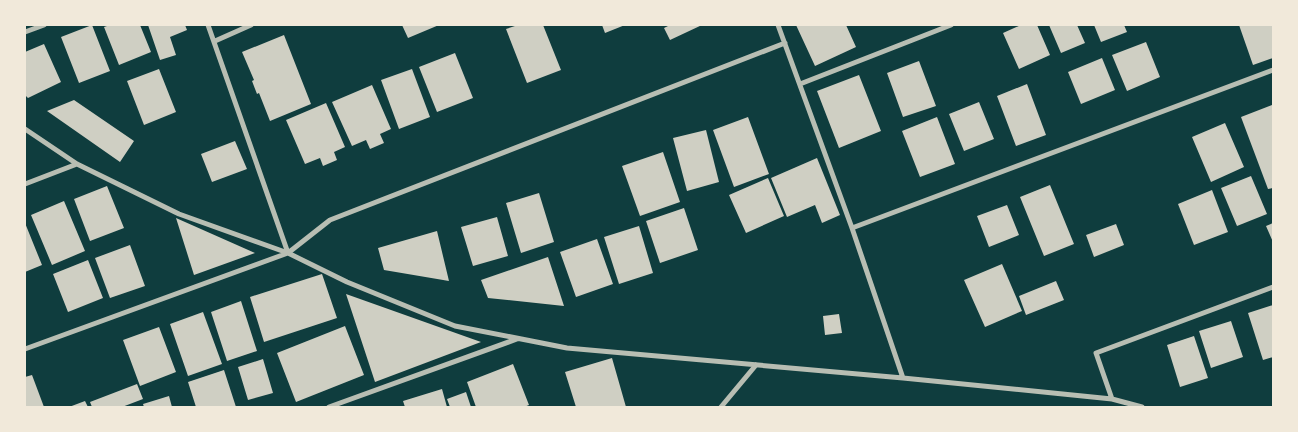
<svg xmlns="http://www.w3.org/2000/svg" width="1298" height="432" font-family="Arial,sans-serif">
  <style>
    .building { fill: #cfcfc3 }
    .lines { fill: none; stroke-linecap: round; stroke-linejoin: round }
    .minor { stroke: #b8beb3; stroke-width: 5 }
  </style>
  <rect width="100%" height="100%" fill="#0f3d3e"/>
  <!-- building -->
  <path class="building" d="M92 25 110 71 79 83 61 37Z
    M110 25H140L151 52 119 65 104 27Z
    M148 25H185L187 30 170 37 176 55 160 60Z
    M402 25H439L408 38Z
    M518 25H543L561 70 527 83 506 29Z
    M602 25H625L605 33Z
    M670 25H702L670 40 664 28Z
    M796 25H846L856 47 815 66Z
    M1021 25H1037L1050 55 1019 69 1003 33Z
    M1049 25H1077L1085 43 1061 53Z
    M1094 25H1124L1127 32 1101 42Z
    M1239 25H1273V58L1253 65Z
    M284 35 311 104 270 121 259 93 257 94 252 81 254 80 242 52Z
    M1146 42 1160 77 1127 91 1112 55Z
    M44 44 61 82 28 98 25 95V52Z
    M455 53 473 98 437 112 419 67Z
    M1102 58 1115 90 1081 104 1068 72Z
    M919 61 936 106 903 117 887 73Z
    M159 69 176 112 144 125 127 81Z
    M412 69 430 117 399 129 381 80Z
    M859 75 881 131 839 148 817 91Z
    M1027 84 1046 135 1016 146 997 96Z
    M372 85 391 129 380 134 384 143 370 149 366 140 352 146 332 102Z
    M74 100 134 141 120 162 47 111Z
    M979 102 994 139 964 151 949 114Z
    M326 103 345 147 334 152 337 160 323 166 320 158 305 164 286 120Z
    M1272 105 1273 188 1268 189 1241 117Z
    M748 117 769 174 734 187 713 130Z
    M937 117 955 164 920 177 902 131Z
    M1225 123 1244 167 1211 182 1192 137Z
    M706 130 719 182 687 191 673 138Z
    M235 141 247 169 212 182 201 154Z
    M663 152 680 202 640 216 622 166Z
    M817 158 840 215 822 223 815 205 787 217 771 178Z
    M1251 176 1267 214 1237 226 1221 188Z
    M768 178 784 216 746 233 729 195Z
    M1050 185 1074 244 1044 256 1020 197Z
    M107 186 124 228 90 241 74 199Z
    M1212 190 1228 232 1194 245 1178 204Z
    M539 193 554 242 521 253 506 203Z
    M64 201 85 251 52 265 31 215Z
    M1007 205 1019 235 989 247 977 216Z
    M684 208 698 250 660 263 646 221Z
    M497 217 508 256 473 266 461 227Z
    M176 218 255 253 194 275Z
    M25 223 42 265 25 272Z
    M1273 223V242L1266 226Z
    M1116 224 1124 245 1094 257 1086 235Z
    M639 226 653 273 619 284 604 237Z
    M437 231 449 281 384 270 378 248Z
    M597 239 613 284 576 297 560 252Z
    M130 245 145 286 110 298 95 258Z
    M548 257 564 306 488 298 481 280Z
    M88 260 103 298 68 312 53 274Z
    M1002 264 1022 311 985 327 964 280Z
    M322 274 337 318 264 342 250 297Z
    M1056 281 1064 300 1026 315 1019 296Z
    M346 294 481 342 375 382Z
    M241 301 257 351 227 361 211 312Z
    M1273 305V357L1263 360 1248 313Z
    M203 312 222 364 188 376 170 324Z
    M839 314 842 333 825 335 823 316Z
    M1231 321 1243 357 1211 368 1199 331Z
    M345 326 364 375 296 402 277 353Z
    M159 327 176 372 140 386 123 340Z
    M1194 336 1208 378 1180 387 1167 345Z
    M612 358 626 407H576L565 372Z
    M263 359 273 393 248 400 238 367Z
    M513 364 529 405 524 407H476L467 382Z
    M224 370 236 407H196L188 382Z
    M32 375 44 407H25V377Z
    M137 384 143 399 122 407H92L90 402Z
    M442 389 447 407H405L403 401Z
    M466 392 471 407H450L447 399Z
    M169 396 172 407H144L143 404Z
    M85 401 88 407H69Z"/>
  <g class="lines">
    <!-- minor -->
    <path class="minor" d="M208 25 288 253
      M778 25 852 228 903 378
      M25 32 44 25
      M215 41 251 25
      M800 84 951 25
      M25 129 77 164 179 214 288 253 347 282 455 326 567 348 903 378 1112 399 1142 407
      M25 184 77 164
      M852 228 1273 70
      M25 349 288 253 330 220 785 43
      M1112 399 1096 353 1273 287
      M329 407 517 339
      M721 407 756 365"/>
  </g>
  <!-- border -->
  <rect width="1298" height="432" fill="none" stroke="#f1e9da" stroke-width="52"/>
</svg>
